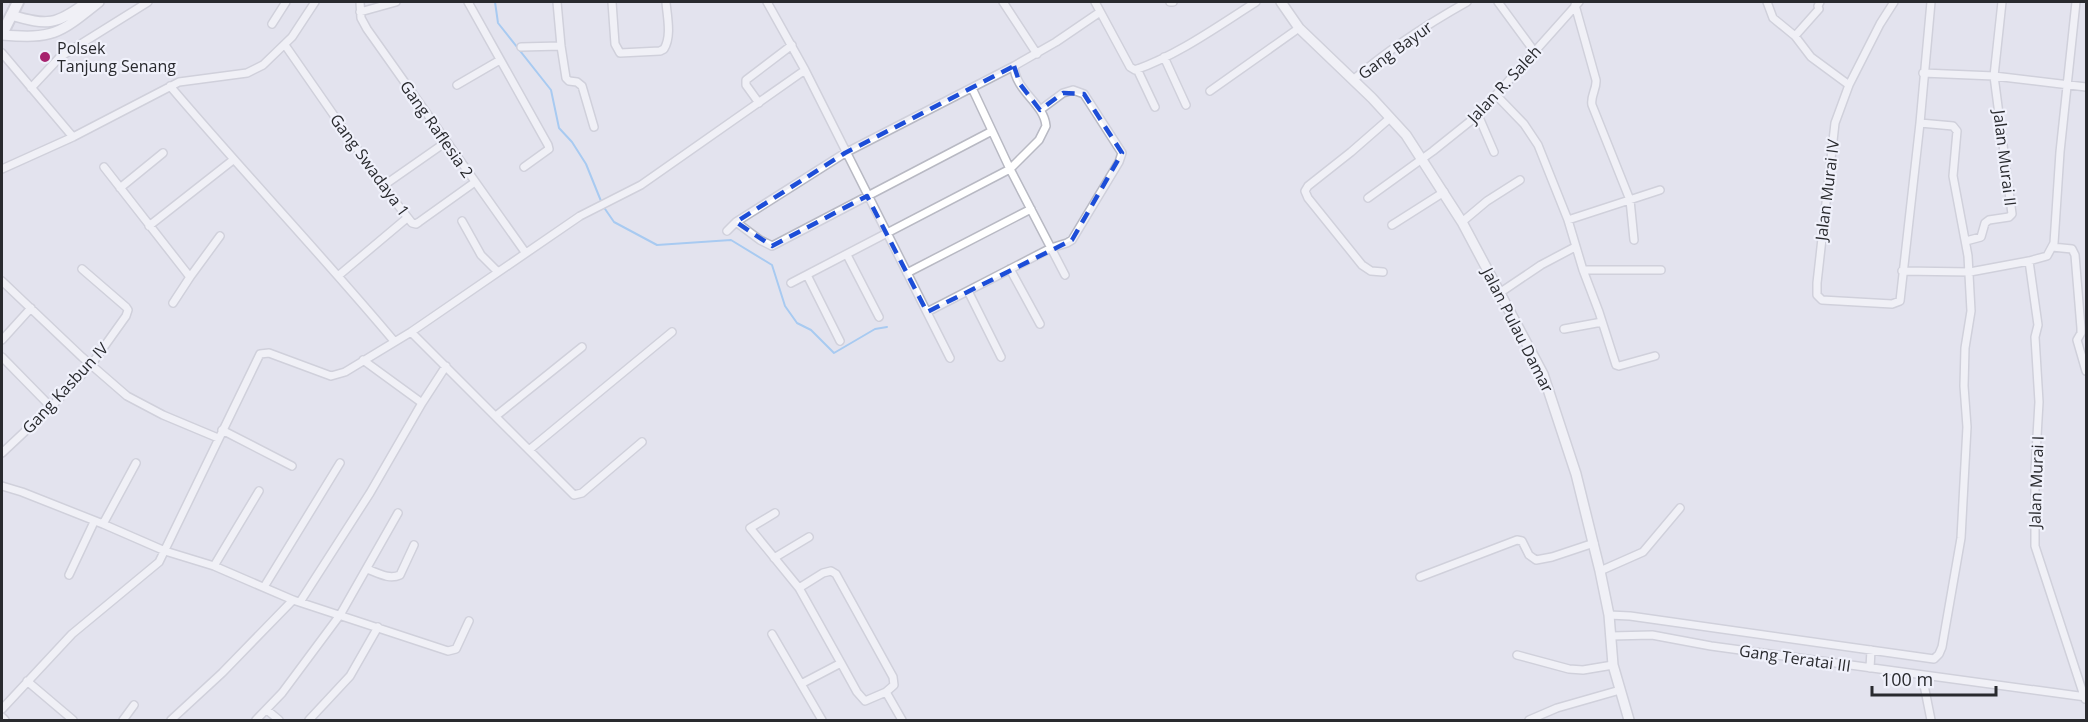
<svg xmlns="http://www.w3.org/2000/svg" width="2088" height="722" font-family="'Open Sans',sans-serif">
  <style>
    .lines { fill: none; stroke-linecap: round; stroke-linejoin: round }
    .stream { stroke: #60acf3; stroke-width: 2 }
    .minor-casing { stroke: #b8b9c3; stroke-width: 10 }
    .tertiary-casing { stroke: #b8b9c3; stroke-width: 12 }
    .secondary-casing { stroke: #b8b9c3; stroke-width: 14 }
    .minor { stroke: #fff; stroke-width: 7 }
    .tertiary { stroke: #fff; stroke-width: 9 }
    .secondary { stroke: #fff; stroke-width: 10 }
    .marked { fill: none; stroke: #1d4ed8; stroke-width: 4.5; stroke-dasharray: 12 8; stroke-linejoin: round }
    .poi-dot { fill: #a7236e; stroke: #f0f1fb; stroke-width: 2 }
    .labels { text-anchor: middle; stroke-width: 4.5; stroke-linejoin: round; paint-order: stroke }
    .poi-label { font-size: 16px; fill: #292a2e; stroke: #f0f1fb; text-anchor: start }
    .street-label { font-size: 16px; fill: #292a2e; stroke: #f0f1fb }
  </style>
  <rect width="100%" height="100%" fill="#e3e3ee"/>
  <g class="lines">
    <!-- stream -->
    <path class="stream" d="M495 2 498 23 551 90 559 128 572 142 586 164 603 206 614 222 657 245 731 240 772 265 785 306 797 323 811 330 834 353 875 329 887 327"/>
    <!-- minor casing -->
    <g class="minor-casing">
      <path id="minor" d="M360 2 361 18 367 29 525 252
        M468 2 548 145 549 149 524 167
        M557 2 561 46 566 78 569 81 577 82 582 86 594 127
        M612 2 615 44 620 53 660 51 664 49C672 36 667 16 666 2
        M767 2 805 70 950 358
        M1003 2 1037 54
        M1095 2 1130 67 1135 70C1178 55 1218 26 1256 2
        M1170 2H1173
        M1498 2 1534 51
        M1767 2 1773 18 1795 36 1811 57 1849 85
        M1894 2 1880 24 1849 85 1835 123 1817 283V295L1822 300 1892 304 1900 301 1920 123 1931 2
        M1575 5 1596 80C1597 89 1590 96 1592 105L1630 200 1634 240
        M360 12 396 2
        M272 24 286 2
        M1795 36 1819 9 1818 6 1820 2
        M285 45 383 186 412 223 416 224 419 222 475 182
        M521 47 561 46
        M2 53 73 137
        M1164 57 1186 105
        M1137 69 1155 107
        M1923 73 1994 76 2086 87
        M1353 80C1389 49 1426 25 1467 2
        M457 85 500 60
        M170 86C243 172 321 254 394 341
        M31 88 60 57 148 2
        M972 88 1010 169 1065 275
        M1210 91 1299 28
        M1496 95 1524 124 1538 145 1568 220 1583 270 1599 312 1616 365 1619 366 1655 356
        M759 103 746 85V80L792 45
        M1478 115 1494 152
        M104 167 190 277
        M2 169 73 137 179 82 247 73 263 65 292 37 315 2
        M383 186 446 142
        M120 188 163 153
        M1368 198 1433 151 1478 115 1579 2
        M1568 220 1660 190
        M462 221 481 255 498 272
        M736 222 760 240 772 246 992 131
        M1462 222 1487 201 1520 180
        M1392 225 1444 192
        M149 226 233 160
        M727 231 736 222 845 153 1014 66
        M1966 241 1981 237 1985 223 1989 220 2009 217 2012 214 1994 76 2002 2
        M2052 247 2072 249 2075 255 2081 328V333L2077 340 2086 371
        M847 255 879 317
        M2029 261 2038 325 2035 337 2039 402 2035 471V546L2085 699
        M1010 269 1040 324
        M1583 270H1661
        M1902 271 1970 272 2029 261 2047 256 2054 243 2060 152 2076 2
        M1383 272 1371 271 1362 265 1308 198 1305 191 1308 186 1351 152 1390 118
        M907 273 1031 209
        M807 275 840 341
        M338 276 407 218
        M2 281 82 357 127 396 163 415 218 438
        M791 283 1010 169 1039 140 1046 126C1044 103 1015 91 1014 66L1056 42 1100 12
        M968 291 1001 357
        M1501 292 1541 265 1575 247
        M173 303 190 277 220 236
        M927 312 1051 248 1067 243 1072 240 1119 162 1122 153 1084 94 1073 90 1063 93 1040 110
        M1564 329 1602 322
        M411 332 574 495 582 493 642 442
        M2 340 31 308
        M2 357 51 407
        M363 360 422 403
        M496 416 582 347
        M222 430 292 466
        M529 450 672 332
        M2 453 51 407 91 365 126 316 128 310 126 307 82 269
        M2 486 22 492 103 524 165 551 214 566 293 600 448 651 456 649 469 621
        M775 513 750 528 799 588 841 663 801 684
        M103 524 136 463
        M774 558 809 537
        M214 566 259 491
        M367 569C378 573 389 580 400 575L414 545
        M1600 571 1643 552 1680 508
        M69 575 94 522
        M1420 577 1517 540 1522 541 1529 555 1536 560 1552 557 1594 543
        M264 587 340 463
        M799 588 823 573 831 571 836 574 893 677 894 685 886 692 865 701 857 692 841 663
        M300 602 370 493 422 403 446 366
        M1609 615 1630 616 1934 659 1939 654 1942 647 1961 538 1967 427 1964 386 1965 348 1971 311 1968 256 1953 176 1957 131 1953 126 1920 123
        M772 634 822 720
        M1611 636 1652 635 1711 646 2086 697
        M1517 655 1569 669 1583 670 1613 665
        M1870 668 1871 650
        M1922 675 1931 720
        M27 681 73 720
        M886 692 902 720
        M2 709 72 634 159 562 260 354 269 353 331 376 345 372 411 332 580 216 641 185 805 70
        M267 710 279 720
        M2 717 5 720
        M123 720 134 705
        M171 720 222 673 293 600
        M256 720 282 693 340 615 398 513
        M309 720 350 676 378 627
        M1529 720 1557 708 1620 690"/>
    </g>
    <!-- tertiary casing -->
    <g class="tertiary-casing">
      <path id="tertiary" d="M1281 2 1299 28 1372 98 1406 135 1462 222 1543 374 1576 474 1600 571 1609 615 1613 665 1629 720
        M11 15C48 26 56 25 87 2
        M2 35C54 39 59 34 99 2"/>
    </g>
    <!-- secondary casing -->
    <g class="secondary-casing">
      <path id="secondary" d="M2 34 18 2"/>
    </g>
    <!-- minor -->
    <use href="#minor" class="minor"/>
    <!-- tertiary -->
    <use href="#tertiary" class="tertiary"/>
    <!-- secondary -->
    <use href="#secondary" class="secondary"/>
  </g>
  <!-- marked area -->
  <path d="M0 0H2088V722H0ZM1014 66 1020 84 1040 110 1063 93 1084 94 1122 153 1072 240 927 312 867 196 772 246 736 222 845 153Z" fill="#e3e3ee" fill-opacity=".55" fill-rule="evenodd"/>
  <path class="marked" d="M1014 66 1020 84 1040 110 1063 93 1084 94 1122 153 1072 240 927 312 867 196 772 246 736 222 845 153Z"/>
  <!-- markers -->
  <circle class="poi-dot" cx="45" cy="57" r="6"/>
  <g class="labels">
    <!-- poi labels -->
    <g class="poi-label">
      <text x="57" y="54">Polsek<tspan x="57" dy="18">Tanjung Senang</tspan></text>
    </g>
    <!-- street labels -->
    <g class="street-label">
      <text transform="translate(1395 50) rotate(-36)" y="6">Gang Bayur</text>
      <text transform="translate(1504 84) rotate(-47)" y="6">Jalan R. Saleh</text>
      <text transform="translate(437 129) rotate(55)" y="6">Gang Raflesia 2</text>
      <text transform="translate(2005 158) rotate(83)" y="6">Jalan Murai II</text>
      <text transform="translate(370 165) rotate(54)" y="6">Gang Swadaya 1</text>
      <text transform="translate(1827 190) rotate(-83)" y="6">Jalan Murai IV</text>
      <text transform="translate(1518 330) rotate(63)" y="6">Jalan Pulau Damar</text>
      <text transform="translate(65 388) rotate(-47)" y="6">Gang Kasbun IV</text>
      <text transform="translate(2036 482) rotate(-88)" y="6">Jalan Murai I</text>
      <text transform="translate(1795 658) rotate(8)" y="6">Gang Teratai III</text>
    </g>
  </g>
  <!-- border -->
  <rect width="2088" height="722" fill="none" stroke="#292a2e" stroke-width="6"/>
  <!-- scale -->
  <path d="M1872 686v9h124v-9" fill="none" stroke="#292a2e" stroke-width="3"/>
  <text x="1881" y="686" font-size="18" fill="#292a2e" stroke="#f0f1fb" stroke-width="4.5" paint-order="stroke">100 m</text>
</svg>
